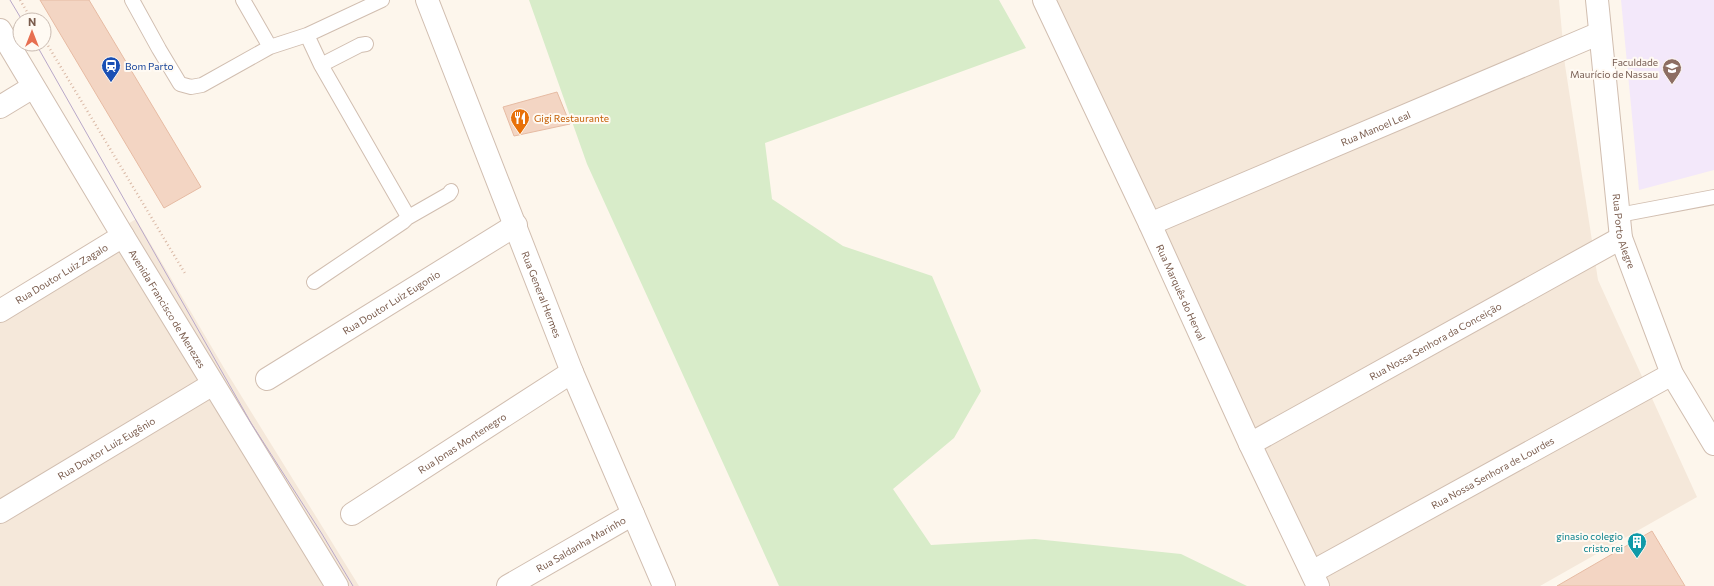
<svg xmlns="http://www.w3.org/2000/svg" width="1714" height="586" font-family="Commissioner,sans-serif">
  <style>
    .residential { fill: #f5e8da }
    .education { fill: #f3e8fa }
    .green { fill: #d8ecc9 }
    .building { fill: #f3d5c3; stroke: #e6bba3 }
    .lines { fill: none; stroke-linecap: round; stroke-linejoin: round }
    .service-casing { stroke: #d1beb0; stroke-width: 16 }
    .minor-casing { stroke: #d1beb0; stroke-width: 24 }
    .tertiary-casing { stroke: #d1beb0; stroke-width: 24 }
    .path { stroke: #d9b8a5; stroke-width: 2.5; stroke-dasharray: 1 3; stroke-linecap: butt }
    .service { stroke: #fff; stroke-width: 14 }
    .minor { stroke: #fff; stroke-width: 22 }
    .tertiary { stroke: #fff; stroke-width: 22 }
    .tram { stroke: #b9a8c9; stroke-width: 1 }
    .labels { text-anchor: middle; stroke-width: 4; stroke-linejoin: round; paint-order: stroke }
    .education-label { font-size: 10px; fill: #785e54; stroke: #fffaf3; text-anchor: end }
    .transit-label { font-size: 10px; fill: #164399; stroke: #fffaf3; text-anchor: start }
    .food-label { font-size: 10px; fill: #c56008; stroke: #fffaf3; text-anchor: start }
    .street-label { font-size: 10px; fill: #7a5c4d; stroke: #fffaf3 }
    .culture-label { font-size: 10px; fill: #0d838f; stroke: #fffaf3; text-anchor: end }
  </style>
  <rect width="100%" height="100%" fill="#fdf6ec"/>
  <!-- residential -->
  <path class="residential" d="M1055 0H1559L1565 65 1598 280 1697 497 1540 586H1329L1252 429Z
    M136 219 224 368 359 586H0V302Z"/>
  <!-- education -->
  <path class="education" d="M1621 0H1714V170L1639 190Z"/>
  <!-- green -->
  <path class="green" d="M529 0H999L1026 48 765 143 772 199 843 246 932 276 981 391 954 438 893 489 931 545 1035 539 1181 554 1247 586H779L587 164Z"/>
  <!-- building -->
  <path class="building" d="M40 0H89L201 187 164 208Z
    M557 92 570 124 514 136 503 107Z
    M1652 531 1685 586H1557Z"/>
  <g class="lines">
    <!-- service casing -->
    <g class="service-casing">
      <path id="service" d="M132 0 159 49 180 84 191 87 202 85 270 47 307 35 382 0
        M243 0 270 47
        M307 35 321 65 406 213 407 218 403 222 314 282
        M321 65 360 45 366 44
        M1619 215 1714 197
        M407 218 449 194 451 191"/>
    </g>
    <!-- minor casing -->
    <g class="minor-casing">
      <g id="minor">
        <path id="s1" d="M1044 0 1150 224 1250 444 1318 586"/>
        <path id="s2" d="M1597 0 1621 238 1672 374 1714 444"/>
        <path id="s3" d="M0 30 123 236 337 586"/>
        <path d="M0 107 33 87"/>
        <path id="s4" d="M1150 224 1600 33"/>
        <path id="s5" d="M0 311 123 236"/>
        <path id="s6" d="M267 379 516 225"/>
        <path id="s7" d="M1250 444 1621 238"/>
        <path id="s8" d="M0 512 213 384"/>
        <path id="s9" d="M352 514 572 372"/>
        <path id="s10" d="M1312 572 1672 374"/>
        <path id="s11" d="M508 586 633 514"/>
      </g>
    </g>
    <!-- tertiary casing -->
    <g class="tertiary-casing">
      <g id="tertiary">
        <path id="s12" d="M427 0 572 372 664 586"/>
      </g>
    </g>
    <!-- path -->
    <path class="path" d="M20 0 32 20
      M44 39 186 275"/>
    <!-- service -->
    <use href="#service" class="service"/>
    <!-- minor -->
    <use href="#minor" class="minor"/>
    <!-- tertiary -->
    <use href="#tertiary" class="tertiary"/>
    <!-- tram -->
    <path class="tram" d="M10 0 22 20
      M36 44 251 423 322 534 353 586"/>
  </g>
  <!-- icons -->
  <defs>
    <g id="station-pin" transform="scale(1)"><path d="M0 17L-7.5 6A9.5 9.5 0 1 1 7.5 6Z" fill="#1a4fb4" stroke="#fffaf3"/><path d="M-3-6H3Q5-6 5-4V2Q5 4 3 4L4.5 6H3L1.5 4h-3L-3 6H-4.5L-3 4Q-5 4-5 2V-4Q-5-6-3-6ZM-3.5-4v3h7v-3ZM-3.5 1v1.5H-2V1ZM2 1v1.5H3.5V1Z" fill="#fff"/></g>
    <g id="university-pin" transform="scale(1)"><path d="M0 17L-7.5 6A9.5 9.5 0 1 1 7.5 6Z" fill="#8d6e63" stroke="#fffaf3"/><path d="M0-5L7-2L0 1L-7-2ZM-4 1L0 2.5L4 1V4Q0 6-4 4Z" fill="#fff"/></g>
    <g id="restaurant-pin" transform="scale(1)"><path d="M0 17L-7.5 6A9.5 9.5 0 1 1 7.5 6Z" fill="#e8710a" stroke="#fffaf3"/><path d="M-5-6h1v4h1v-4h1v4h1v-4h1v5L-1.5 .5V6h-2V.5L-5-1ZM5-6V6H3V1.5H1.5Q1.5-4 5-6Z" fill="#fff"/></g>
    <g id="building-pin" transform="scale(1)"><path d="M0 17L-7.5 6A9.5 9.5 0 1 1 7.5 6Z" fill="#0f9aa8" stroke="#fffaf3"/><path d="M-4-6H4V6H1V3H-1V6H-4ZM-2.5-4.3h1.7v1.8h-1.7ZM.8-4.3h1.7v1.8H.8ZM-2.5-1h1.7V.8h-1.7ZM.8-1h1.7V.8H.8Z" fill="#fff"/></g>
  </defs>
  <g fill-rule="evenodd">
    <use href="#station-pin" x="111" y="66"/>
    <use href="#university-pin" x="1672" y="68"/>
    <use href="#restaurant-pin" x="520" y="118"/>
    <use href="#building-pin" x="1637" y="542"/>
  </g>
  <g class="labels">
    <!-- education labels -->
    <g class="education-label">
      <text x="1658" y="66">Faculdade<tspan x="1658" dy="12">Maurício de Nassau</tspan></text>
    </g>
    <!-- transit labels -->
    <g class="transit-label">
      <text x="125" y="70">Bom Parto</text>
    </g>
    <!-- food labels -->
    <g class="food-label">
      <text x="534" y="122">Gigi Restaurante</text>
    </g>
    <!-- street labels -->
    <g class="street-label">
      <text dy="4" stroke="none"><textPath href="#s4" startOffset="245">Rua Manoel Leal</textPath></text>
      <text dy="4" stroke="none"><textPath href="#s2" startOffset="233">Rua Porto Alegre</textPath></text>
      <text dy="4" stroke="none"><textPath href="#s5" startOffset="72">Rua Doutor Luiz Zagalo</textPath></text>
      <text dy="4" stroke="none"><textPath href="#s1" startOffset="323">Rua Marquês do Herval</textPath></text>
      <text dy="4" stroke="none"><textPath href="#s12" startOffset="316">Rua General Hermes</textPath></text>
      <text dy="4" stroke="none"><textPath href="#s6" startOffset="146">Rua Doutor Luiz Eugonio</textPath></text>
      <text dy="4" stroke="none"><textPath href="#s3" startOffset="325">Avenida Francisco de Menezes</textPath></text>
      <text dy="4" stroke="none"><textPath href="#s7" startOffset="212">Rua Nossa Senhora da Conceição</textPath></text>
      <text dy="4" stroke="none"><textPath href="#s9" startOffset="131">Rua Jonas Montenegro</textPath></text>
      <text dy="4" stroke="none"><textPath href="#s8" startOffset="124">Rua Doutor Luiz Eugênio</textPath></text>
      <text dy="4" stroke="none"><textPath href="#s10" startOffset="206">Rua Nossa Senhora de Lourdes</textPath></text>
      <text dy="4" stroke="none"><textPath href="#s11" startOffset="84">Rua Saldanha Marinho</textPath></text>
    </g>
    <!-- culture labels -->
    <g class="culture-label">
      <text x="1623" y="540">ginasio colegio<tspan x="1623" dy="12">cristo rei</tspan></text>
    </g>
  </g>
  <!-- north arrow -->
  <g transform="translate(32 32)"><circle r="19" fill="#fffaf3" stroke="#cabbb1"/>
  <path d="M0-3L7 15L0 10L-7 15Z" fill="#e76f51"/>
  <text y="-6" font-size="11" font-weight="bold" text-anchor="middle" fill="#7a5c4d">N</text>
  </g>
</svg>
